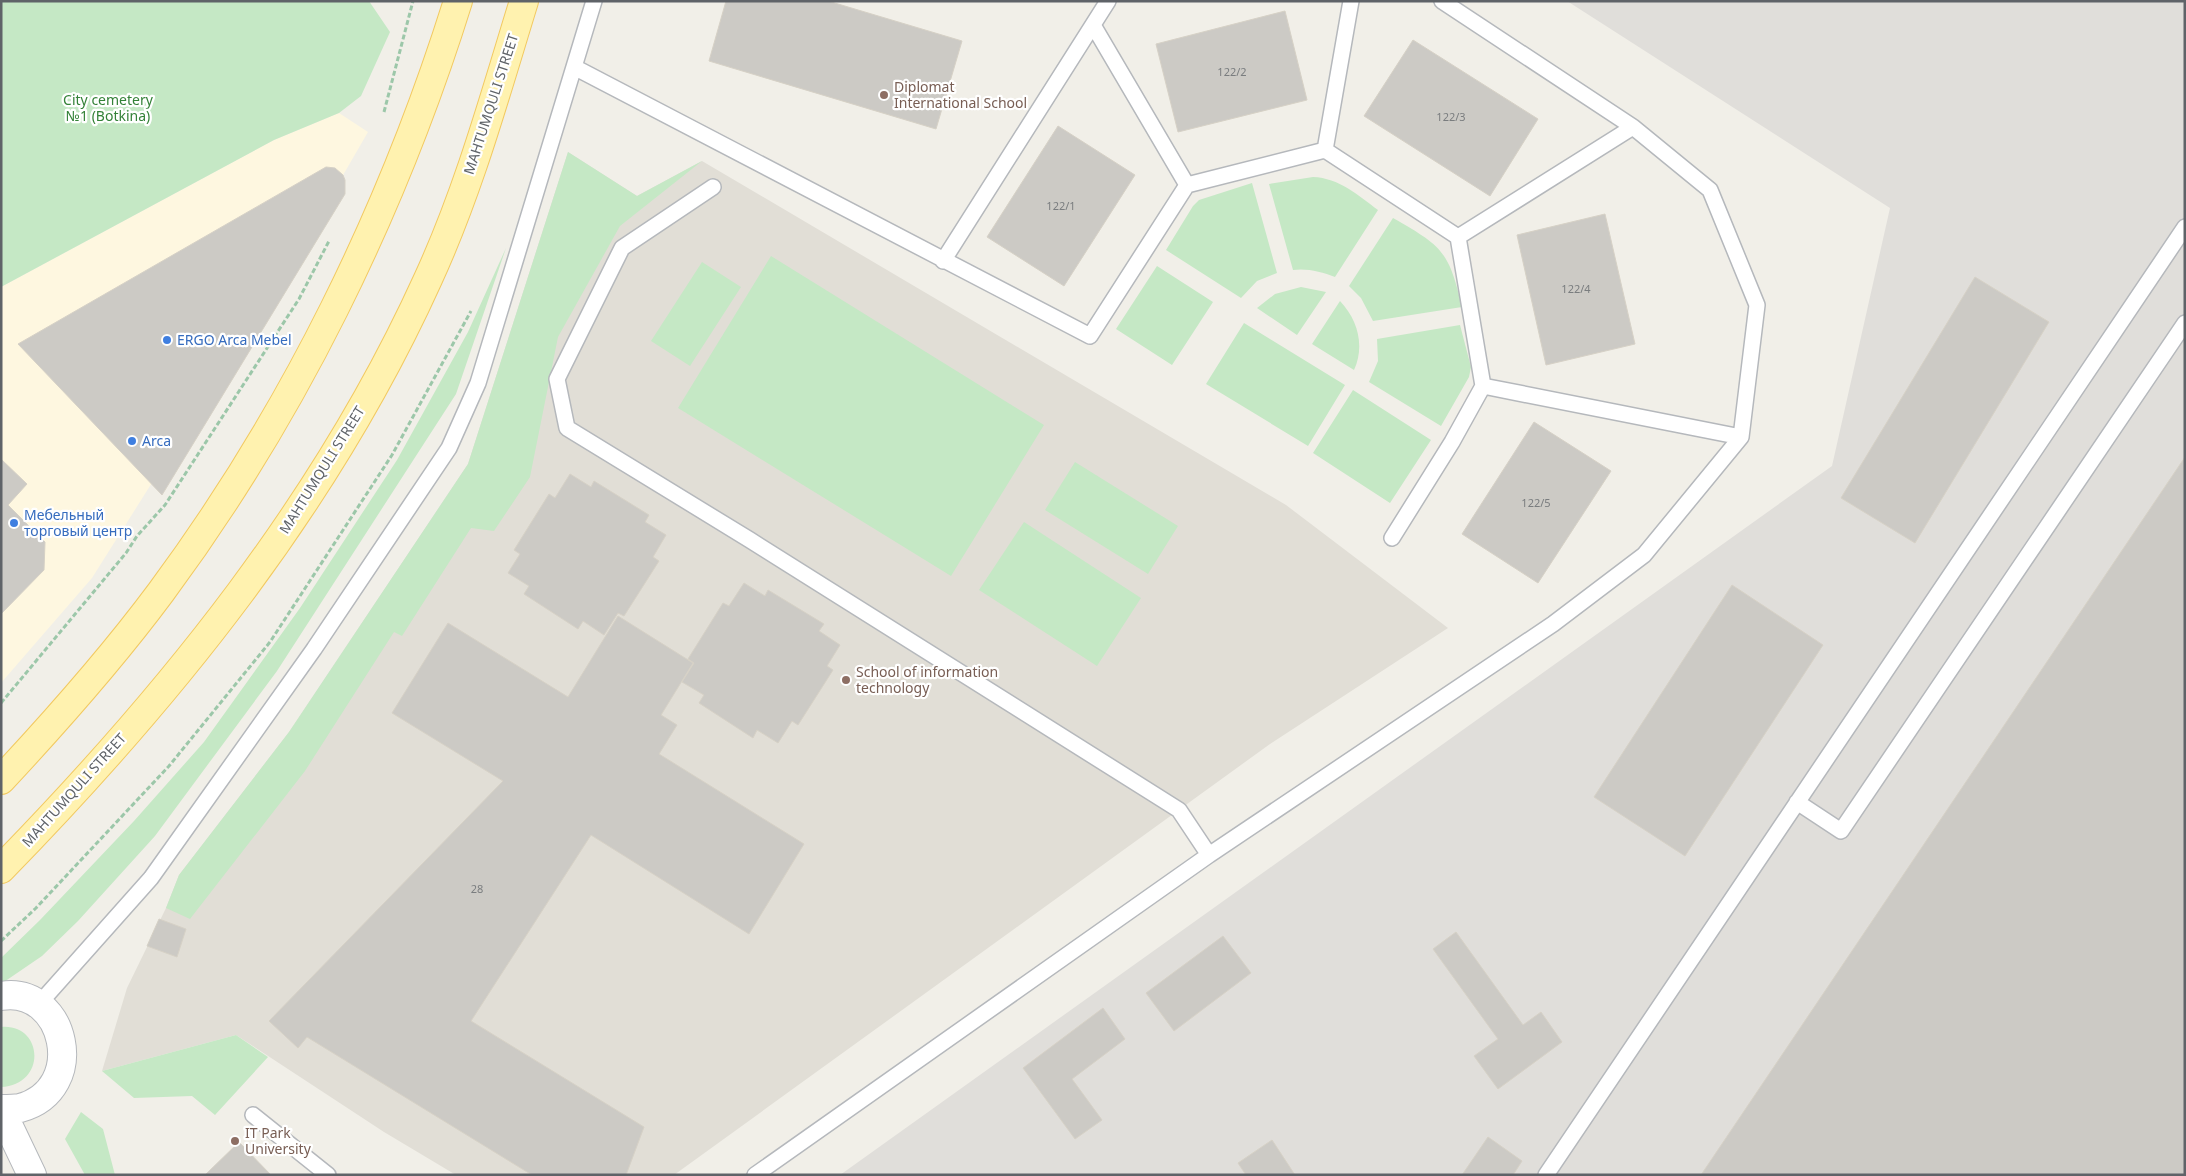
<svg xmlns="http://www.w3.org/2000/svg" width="2186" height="1176" font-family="'Noto Sans',sans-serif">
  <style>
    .commercial { fill: #fef7e0 }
    .industrial { fill: #e0deda }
    .education { fill: #e1ded6 }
    .green { fill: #c5e8c5 }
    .building { fill: #cccac5; stroke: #d6d1c6 }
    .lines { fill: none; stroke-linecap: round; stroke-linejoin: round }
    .service-casing { stroke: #b5b8bc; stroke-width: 18 }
    .minor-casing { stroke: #b5b8bc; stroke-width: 30 }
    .primary-casing { stroke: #f2c960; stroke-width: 30 }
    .path { stroke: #9cc7a9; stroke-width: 3; stroke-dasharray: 5 2.5; stroke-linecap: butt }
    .service { stroke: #fff; stroke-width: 15 }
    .minor { stroke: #fff; stroke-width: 28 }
    .primary { stroke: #fff2af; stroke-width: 28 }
    .education-dot { fill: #8d6e63; stroke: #fff; stroke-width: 2 }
    .shop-dot { fill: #3f7fe0; stroke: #fff; stroke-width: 2 }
    .labels { text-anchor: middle; stroke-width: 4.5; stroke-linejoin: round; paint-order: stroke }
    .number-label { font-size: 11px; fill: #7a7d7f }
    .education-label { font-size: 14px; fill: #785e54; stroke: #fff; text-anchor: start }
    .park-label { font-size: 14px; fill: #348238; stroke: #fff }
    .street-label { font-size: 14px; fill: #5f6368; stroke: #fff }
    .shop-label { font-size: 14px; fill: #366cbe; stroke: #fff; text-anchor: start }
  </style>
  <rect width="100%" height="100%" fill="#f1efe8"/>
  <!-- commercial -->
  <path class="commercial" d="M339 113 368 132 313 227 92 578 1 683V287L274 140Z"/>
  <!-- industrial -->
  <path class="industrial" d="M1567 1H2185V1175H840L1832 466 1890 208Z"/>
  <!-- education -->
  <path class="education" d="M568 152 637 196 702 161 1286 505 1448 628 1270 744 674 1175H456L384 1132 236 1035 102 1071 127 988 166 908 179 875 289 732 468 464Z"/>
  <!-- green -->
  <path class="green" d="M1 1H369L390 32 361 96 339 113 274 140 1 287Z
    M568 152 637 196 702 161 620 226 558 337 530 477 494 531 471 528 402 636 394 632 305 771 190 919 166 908 179 875 289 732 468 464Z
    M1313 177C1339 178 1358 195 1378 210L1335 277C1322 272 1307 268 1293 270L1269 184Z
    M1252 183 1277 273 1257 281 1241 298 1166 250 1193 206 1199 200Z
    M1393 218C1442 246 1449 251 1462 307L1373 321 1361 298 1349 286Z
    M506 248 456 394 277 671 155 836 78 921 42 956 1 984V958L40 920 134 821 204 742 300 608 397 460 468 332Z
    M771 256 1044 425 951 576 678 408Z
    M702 262 741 287 690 366 651 341Z
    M1157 266 1213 302 1172 365 1116 329Z
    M1301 287 1326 292 1297 335 1257 308 1275 294Z
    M1340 301C1358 320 1365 346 1354 370L1312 344Z
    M1244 323 1345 385 1308 446 1206 384Z
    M1460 325 1471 367 1469 377 1441 426 1369 382 1378 361 1377 339Z
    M1353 390 1431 440 1390 503 1313 453Z
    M1075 462 1178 526 1148 574 1045 510Z
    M1024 522 1141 598 1097 666 979 590Z
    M1 1027C43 1023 48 1084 1 1087Z
    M236 1035 268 1057 215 1115 192 1096 134 1098 102 1071Z
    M81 1112 103 1129 115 1175H85L65 1139Z"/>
  <!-- building -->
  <path class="building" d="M726 1H828L962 41 936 129 709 61Z
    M1285 11 1307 100 1178 132 1156 44Z
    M1413 40 1538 119 1490 196 1364 116Z
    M1058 126 1135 175 1064 286 987 237Z
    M326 167 335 168 343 175 345 180V194L162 495 18 344Z
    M1605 214 1635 344 1546 365 1517 235Z
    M1975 277 2049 322 1915 543 1841 498Z
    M1534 422 1611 471 1538 583 1462 534Z
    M2185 457V1175H1701Z
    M1 459 27 484 8 505 45 542 44 570 1 614Z
    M570 474 591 487 594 481 649 515 645 522 666 535 653 557 659 561 624 616 618 613 604 635 583 621 578 629 524 594 529 586 508 573 520 554 514 550 549 494 555 498Z
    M744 583 765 596 768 590 824 624 819 631 840 645 827 666 833 670 798 725 792 721 778 743 757 730 753 738 699 703 704 695 682 682 694 663 688 659 723 603 729 606Z
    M1732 585 1823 645 1685 856 1594 797Z
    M618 616 693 663 661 715 677 725 659 754 804 844 749 934 591 835 471 1021 644 1127 626 1175H532L307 1037 298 1048 269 1021 503 781 392 713 448 623 568 697Z
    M159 919 186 929 177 957 147 946Z
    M1456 932 1523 1025 1541 1012 1562 1042 1498 1089 1474 1056 1498 1039 1433 949Z
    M1223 936 1251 973 1174 1031 1146 993Z
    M1103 1008 1125 1039 1072 1079 1102 1120 1075 1139 1023 1068Z
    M1488 1137 1522 1161 1513 1175H1462Z
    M1272 1140 1295 1175H1246L1238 1163Z
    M239 1142 271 1175H205Z"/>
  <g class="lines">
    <!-- service casing -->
    <g class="service-casing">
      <path id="service" d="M1093 25 1187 185
        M574 67 1090 336 1187 185 1325 150 1458 237 1483 386 1452 442 1392 538
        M1325 150 1351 1
        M713 187 622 248 557 379 567 428 750 540 1179 810 1209 855
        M1458 237 1633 127
        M943 261 1108 1
        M1483 386 1741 437
        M1797 802 1841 831 2185 323
        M38 1005 151 878 314 649 449 448 478 383 594 1
        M253 1115 328 1175
        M755 1175 1209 855 1553 624 1644 555 1741 437 1757 305 1710 190 1633 127 1442 1
        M1546 1175 2185 227"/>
    </g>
    <!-- minor casing -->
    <g class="minor-casing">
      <path id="minor" d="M1 996C65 985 90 1089 20 1108 15 1109 7 1109 1 1109
        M1 1110 32 1175"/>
    </g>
    <!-- primary casing -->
    <g class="primary-casing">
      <path id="primary" d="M1 780C57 720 112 658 161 592 293 414 392 212 458 1
        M1 869C171 695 327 502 428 279 469 190 495 95 524 1"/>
    </g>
    <!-- path -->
    <path class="path" d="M384 112 413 1
      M1 703 126 553 137 536 165 505 299 299 329 241
      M1 941 36 908 169 766 270 642 392 455 471 311"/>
    <!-- service -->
    <use href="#service" class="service"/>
    <!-- minor -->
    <use href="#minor" class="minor"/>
    <!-- primary -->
    <use href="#primary" class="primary"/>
  </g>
  <!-- markers -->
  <g class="education-dot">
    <circle cx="884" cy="95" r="5"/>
    <circle cx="846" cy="680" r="5"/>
    <circle cx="235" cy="1141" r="5"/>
  </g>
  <g class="shop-dot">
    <circle cx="167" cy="340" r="5"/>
    <circle cx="132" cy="441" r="5"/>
    <circle cx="14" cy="523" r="5"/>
  </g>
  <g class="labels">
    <!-- number labels -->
    <g class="number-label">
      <text x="1232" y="76">122/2</text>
      <text x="1451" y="121">122/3</text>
      <text x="1061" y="210">122/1</text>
      <text x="1576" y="293">122/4</text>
      <text x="1536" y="507">122/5</text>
      <text x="477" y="893">28</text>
    </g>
    <!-- education labels -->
    <g class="education-label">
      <text x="894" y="92">Diplomat<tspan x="894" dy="16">International School</tspan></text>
      <text x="856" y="677">School of information<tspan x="856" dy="16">technology</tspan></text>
      <text x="245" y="1138">IT Park<tspan x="245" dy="16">University</tspan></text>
    </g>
    <!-- park labels -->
    <g class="park-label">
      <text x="108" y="105">City cemetery<tspan x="108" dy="16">№1 (Botkina)</tspan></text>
    </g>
    <!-- street labels -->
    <g class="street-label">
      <text transform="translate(491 104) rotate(-72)" y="5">MAHTUMQULI STREET</text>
      <text transform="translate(322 470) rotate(-58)" y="5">MAHTUMQULI STREET</text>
      <text transform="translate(74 790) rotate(-48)" y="5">MAHTUMQULI STREET</text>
    </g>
    <!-- shop labels -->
    <g class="shop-label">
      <text x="177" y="345">ERGO Arca Mebel</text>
      <text x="142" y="446">Arca</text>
      <text x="24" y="520">Мебельный<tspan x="24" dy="16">торговый центр</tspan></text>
    </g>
  </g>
  <!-- border -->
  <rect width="2186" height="1176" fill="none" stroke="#5f6368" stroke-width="5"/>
</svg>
